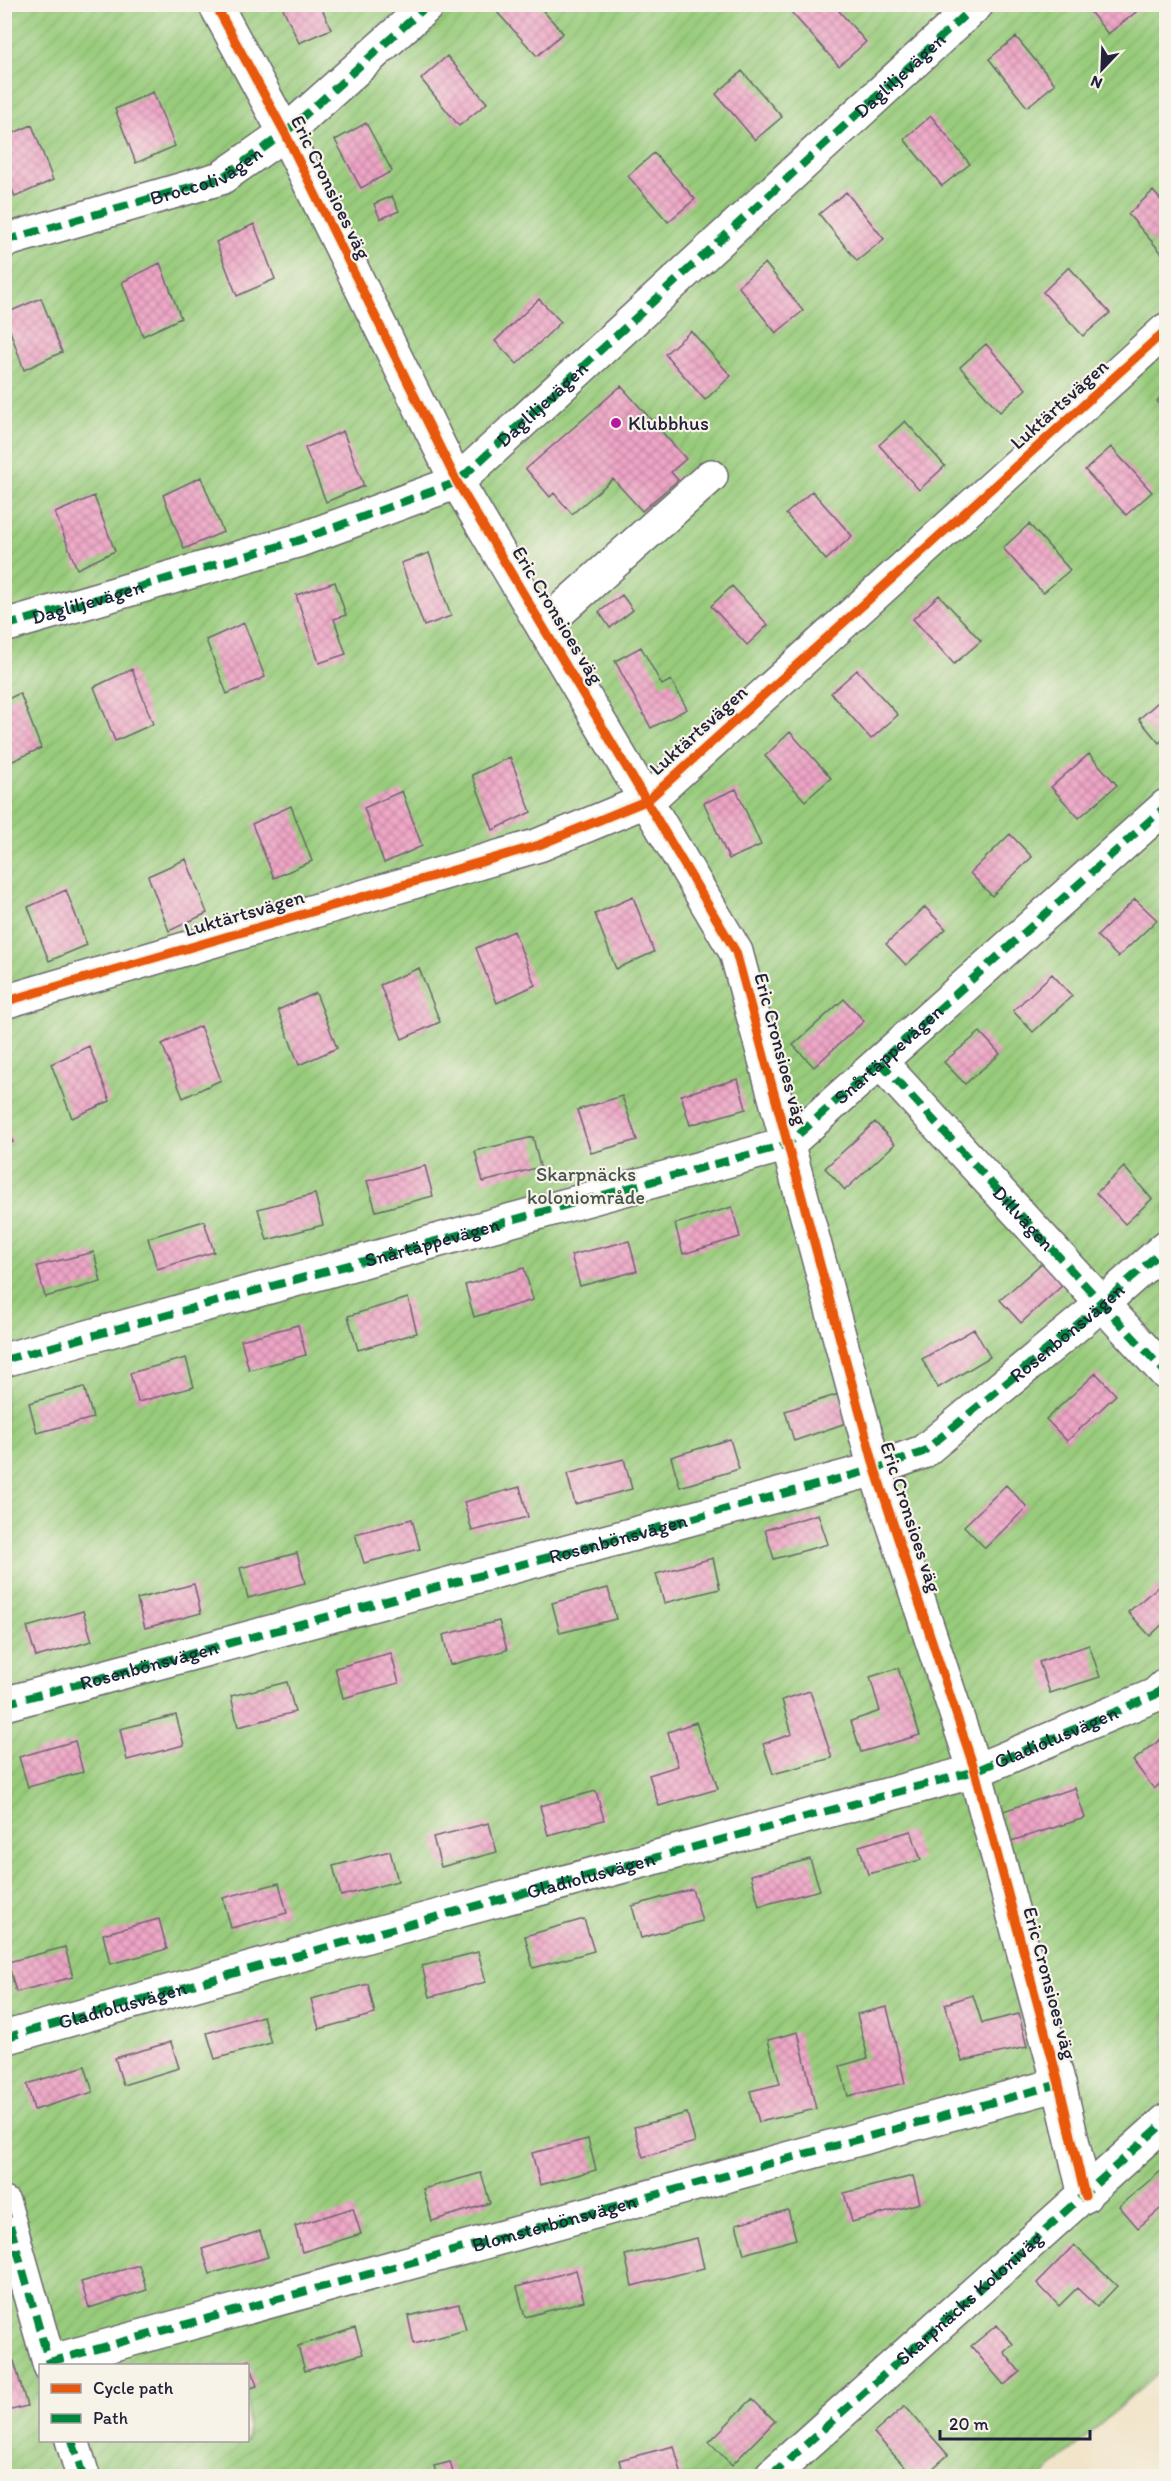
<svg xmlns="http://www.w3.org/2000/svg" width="1171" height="2481" font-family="Itim,sans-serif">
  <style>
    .garden { fill: url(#garden-furrows); stroke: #5d775c; stroke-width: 1.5; fill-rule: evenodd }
    .building { fill: url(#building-cross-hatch) }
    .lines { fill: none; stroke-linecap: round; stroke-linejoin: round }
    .minor-casing { stroke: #6a666d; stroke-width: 36 }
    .minor { stroke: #fff; stroke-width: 33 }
    .quiet { stroke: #00873e; stroke-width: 8; stroke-dasharray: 15 8; stroke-linecap: butt }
    .cycleway-casing { stroke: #f7f3e8; stroke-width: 13 }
    .cycleway { stroke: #e8590c; stroke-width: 9 }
    .poi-dot { fill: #b5179e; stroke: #f7f3e8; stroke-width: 2 }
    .labels { text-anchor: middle; stroke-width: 4.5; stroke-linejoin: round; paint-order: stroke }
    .street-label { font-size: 20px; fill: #22223b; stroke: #f7f3e8 }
    .poi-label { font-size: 20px; fill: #22223b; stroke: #f7f3e8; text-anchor: start }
    .park-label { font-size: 20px; fill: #45554e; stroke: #f7f3e8 }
  </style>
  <defs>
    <pattern id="garden-furrows" width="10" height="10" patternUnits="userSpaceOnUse" patternTransform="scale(1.5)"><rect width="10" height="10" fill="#98cc7c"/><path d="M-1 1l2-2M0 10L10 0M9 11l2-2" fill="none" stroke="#83af6c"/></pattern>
    <pattern id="building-cross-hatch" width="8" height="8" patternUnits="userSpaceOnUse" patternTransform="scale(1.5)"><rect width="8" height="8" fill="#efa5c6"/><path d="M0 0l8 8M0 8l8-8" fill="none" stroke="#c186a2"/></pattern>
  </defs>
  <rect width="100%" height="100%" fill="#f7f3e8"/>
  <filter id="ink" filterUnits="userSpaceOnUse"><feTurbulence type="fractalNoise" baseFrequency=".0167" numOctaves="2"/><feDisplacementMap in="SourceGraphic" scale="12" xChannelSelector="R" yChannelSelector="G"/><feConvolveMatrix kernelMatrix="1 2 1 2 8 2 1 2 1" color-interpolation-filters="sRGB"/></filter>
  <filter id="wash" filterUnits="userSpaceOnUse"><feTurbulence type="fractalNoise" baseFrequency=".008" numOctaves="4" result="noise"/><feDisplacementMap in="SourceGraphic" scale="24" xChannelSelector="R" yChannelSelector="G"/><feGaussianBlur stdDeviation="1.35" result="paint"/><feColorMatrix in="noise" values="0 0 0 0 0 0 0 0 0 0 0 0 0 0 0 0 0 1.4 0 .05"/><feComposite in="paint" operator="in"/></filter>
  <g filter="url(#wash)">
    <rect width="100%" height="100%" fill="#f1e4c9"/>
    <!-- garden -->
    <path class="garden" d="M5 5H1166V2366L1042 2476H5ZM40 2366H248V2440H40Z"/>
    <g id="blocks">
      <!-- building -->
      <path class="building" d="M281 4H320L331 29 299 43Z
        M503 4H537L563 33 537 56 496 11Z
        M784 4H833L866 42 839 66Z
        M1084 4H1130L1136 12 1108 34Z
        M1016 37 1055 84 1027 107 989 59Z
        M447 56 487 103 459 126 421 79Z
        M742 71 782 117 755 140 716 94Z
        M153 92 175 146 136 163 115 109Z
        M931 116 970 164 942 186 904 139Z
        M366 123 392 171 361 188 335 140Z
        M32 125 53 180 15 197 4 169V137Z
        M654 153 695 199 668 222 628 176Z
        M1153 191 1166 206V258L1128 214Z
        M846 192 884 239 857 261 819 214Z
        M392 196 399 211 380 219 374 204Z
        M254 224 275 279 237 296 216 242Z
        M160 263 181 318 143 336 122 282Z
        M765 263 803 311 776 333 738 286Z
        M1069 267 1110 313 1083 336 1043 292Z
        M41 298 62 352 24 370 4 314Z
        M539 299 561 322 517 364 495 341Z
        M691 331 731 376 705 400 665 354Z
        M986 344 1026 389 1000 412 960 367Z
        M621 386 686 459 671 472 678 480 642 511 613 479 572 514 554 493 550 497 526 469Z
        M1166 391V411L1157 401Z
        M905 421 945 466 919 490 879 445Z
        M343 431 364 486 326 502 305 448Z
        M1111 447 1152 492 1126 515 1085 470Z
        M201 477 223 532 184 549 163 495Z
        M812 491 852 536 826 560 786 514Z
        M94 496 115 551 77 569 55 513Z
        M1029 524 1070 570 1043 593 1003 548Z
        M429 553 451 616 424 626 401 563Z
        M335 582 346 615 334 619 346 654 319 663 296 595Z
        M732 586 768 625 747 645 711 606Z
        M622 595 633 610 610 628 599 612Z
        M939 595 981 641 954 664 913 619Z
        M244 623 265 677 227 694 206 640Z
        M641 647 662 685 671 680 687 709 651 728 615 661Z
        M132 669 153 724 115 741 94 687Z
        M857 670 898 715 871 739 831 693Z
        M20 693 41 748 4 765V701Z
        M1166 695V737L1159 743 1139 719Z
        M790 732 831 778 805 801 765 756Z
        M1089 754 1117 785 1079 818 1051 787Z
        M510 757 531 812 493 830 472 775Z
        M736 789 761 845 729 859 704 803Z
        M402 791 422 846 384 863 364 808Z
        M291 806 312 861 274 878 252 824Z
        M1010 834 1032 857 992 896 970 873Z
        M186 859 207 913 169 931 148 876Z
        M66 890 87 945 49 961 28 907Z
        M633 897 654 952 616 969 595 914Z
        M1135 899 1157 920 1118 957 1097 936Z
        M925 907 946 929 906 965 886 944Z
        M514 931 535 985 497 1003 476 948Z
        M419 968 440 1022 402 1039 380 985Z
        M1052 974 1072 996 1033 1032 1013 1011Z
        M316 993 337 1048 299 1065 278 1010Z
        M844 999 864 1021 814 1067 793 1045Z
        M200 1026 221 1080 183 1098 162 1044Z
        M980 1032 1000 1054 965 1084 944 1062Z
        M89 1046 110 1101 72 1118 51 1064Z
        M738 1079 746 1109 690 1125 681 1095Z
        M622 1096 637 1140 591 1153 577 1110Z
        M4 1120 13 1142 4 1146Z
        M875 1122 895 1144 845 1190 825 1168Z
        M533 1137 540 1167 483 1182 475 1151Z
        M425 1166 433 1196 376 1211 367 1181Z
        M1124 1167 1152 1199 1125 1224 1096 1193Z
        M315 1194 323 1225 267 1240 258 1209Z
        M732 1207 740 1237 683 1254 675 1224Z
        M204 1221 214 1252 157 1269 148 1238Z
        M629 1241 637 1271 580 1286 571 1255Z
        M94 1252 101 1282 45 1297 37 1266Z
        M1043 1262 1064 1284 1021 1323 1000 1300Z
        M524 1268 533 1300 474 1317 465 1285Z
        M408 1298 417 1333 358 1350 348 1316Z
        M298 1325 306 1355 249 1370 241 1340Z
        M974 1329 990 1357 938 1388 922 1359Z
        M186 1358 194 1387 138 1402 130 1373Z
        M1096 1373 1116 1395 1067 1441 1046 1419Z
        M84 1387 93 1418 37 1433 29 1403Z
        M839 1394 849 1422 794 1441 785 1411Z
        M730 1439 739 1469 680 1487 671 1457Z
        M624 1459 632 1489 575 1504 567 1474Z
        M1006 1485 1027 1507 985 1548 964 1526Z
        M520 1487 528 1517 472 1531 464 1502Z
        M818 1514 828 1544 774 1559 765 1530Z
        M412 1519 420 1549 364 1563 355 1534Z
        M297 1553 305 1583 248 1598 240 1568Z
        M713 1558 720 1589 664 1603 656 1574Z
        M1166 1580V1621L1150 1636 1128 1612Z
        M194 1584 201 1613 145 1628 137 1599Z
        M608 1588 616 1619 560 1633 552 1603Z
        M83 1611 92 1641 36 1657 27 1627Z
        M499 1621 507 1650 450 1665 443 1635Z
        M1089 1645 1100 1677 1050 1693 1039 1662Z
        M391 1653 399 1683 343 1698 335 1668Z
        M898 1668 920 1735 861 1752 851 1721 880 1711 870 1677Z
        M287 1682 295 1712 238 1727 231 1696Z
        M810 1691 832 1758 773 1774 763 1744 792 1734 782 1700Z
        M176 1715 184 1745 127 1760 120 1729Z
        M696 1722 718 1789 659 1806 649 1775 678 1766 668 1732Z
        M1166 1735V1779L1154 1789 1133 1761Z
        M75 1741 83 1772 28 1787 19 1757Z
        M1075 1788 1085 1818 1011 1841 1003 1811Z
        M596 1791 604 1820 548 1835 540 1806Z
        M489 1823 497 1852 441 1867 433 1837Z
        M911 1831 921 1860 868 1874 859 1846Z
        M390 1851 398 1881 341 1896 333 1866Z
        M810 1859 820 1890 759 1906 751 1875Z
        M279 1883 287 1913 231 1928 223 1898Z
        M692 1889 702 1921 641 1938 632 1906Z
        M159 1919 167 1949 110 1964 103 1934Z
        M584 1919 594 1951 533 1968 525 1936Z
        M65 1947 73 1977 16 1992 8 1962Z
        M478 1952 486 1982 430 1997 422 1966Z
        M368 1984 375 2014 319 2029 311 1999Z
        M973 1995 982 2023 1019 2014 1027 2047 962 2061 945 2004Z
        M887 2007 905 2083 848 2096 840 2066 868 2058 857 2014Z
        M263 2016 271 2043 215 2059 207 2033Z
        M798 2032 816 2109 759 2122 750 2091 780 2084 768 2040Z
        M171 2042 179 2068 123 2085 115 2058Z
        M85 2066 93 2092 34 2110 27 2084Z
        M687 2113 695 2142 643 2157 634 2127Z
        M588 2139 596 2170 540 2185 532 2153Z
        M1161 2171 1166 2178V2204L1138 2228 1119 2206Z
        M481 2173 490 2203 432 2221 423 2189Z
        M913 2176 920 2203 852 2222 844 2193Z
        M353 2208 361 2234 302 2252 295 2226Z
        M788 2210 796 2239 744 2254 736 2224Z
        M260 2231 268 2257 210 2274 202 2249Z
        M697 2238 704 2268 632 2286 625 2255Z
        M1074 2245 1117 2286 1097 2307 1077 2288 1059 2306 1037 2283Z
        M139 2265 147 2290 89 2308 81 2282Z
        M576 2270 584 2301 525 2317 517 2287Z
        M459 2304 466 2330 414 2344 408 2316Z
        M997 2325 1013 2344 1004 2352 1020 2372 1004 2385 971 2346Z
        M355 2328 363 2354 305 2371 298 2346Z
        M249 2360 257 2386 248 2389V2366L235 2365Z
        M14 2361 27 2406 4 2412V2363Z
        M752 2399 775 2421 732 2465 709 2442Z
        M905 2406 948 2455 924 2476H913L874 2433Z
        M674 2446 682 2476H623L619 2460Z
        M450 2462 454 2476H437L434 2466Z
        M40 2470 42 2476H19Z"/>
    </g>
  </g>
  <g filter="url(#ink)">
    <use href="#blocks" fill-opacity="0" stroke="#6a666d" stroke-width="1.5"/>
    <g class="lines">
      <!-- minor casing -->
      <g class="minor-casing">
        <g id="minor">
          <path d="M215 4 285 133 457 482 736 952 875 1469 975 1771 1059 2084 1085 2196"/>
          <path id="s1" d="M4 241 221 178 285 133 429 4"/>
          <path id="s2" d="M4 626 297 541 457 482 977 4"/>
          <path d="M543 626 711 476"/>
          <path d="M4 1002 539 845 648 800 1166 330"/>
          <path d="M880 1062 1166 1373"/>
          <path d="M4 1360 788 1144 1166 806"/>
          <path id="s3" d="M4 1704 875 1469 923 1452 1102 1304 1166 1247"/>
          <path id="s4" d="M4 2038 417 1922 975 1771 1155 1695 1166 1685"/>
          <path d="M4 2204 50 2366"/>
          <path d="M49 2362 1059 2084"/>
          <path d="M72 2440 83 2476"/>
          <path id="s5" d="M771 2476 1166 2121"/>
        </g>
      </g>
      <!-- minor -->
      <use href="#minor" class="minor"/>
      <!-- quiet -->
      <g class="quiet">
        <path d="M4 241 221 178 285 133 429 4"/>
        <path d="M4 626 297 541 457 482 977 4"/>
        <path id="s6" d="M880 1062 1166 1373"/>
        <path id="s7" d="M4 1360 788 1144 1166 806"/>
        <path d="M4 1704 875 1469 923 1452 1102 1304 1166 1247"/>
        <path d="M4 2038 417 1922 975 1771 1155 1695 1166 1685"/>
        <path d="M4 2204 50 2366"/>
        <path id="s8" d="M49 2362 1059 2084"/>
        <path d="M72 2440 83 2476"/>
        <path d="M771 2476 1166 2121"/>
      </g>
      <!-- cycleway casing -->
      <g class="cycleway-casing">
        <path id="cycleway" d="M215 4 285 133 457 482 736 952 875 1469 975 1771 1059 2084 1085 2196
          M4 1002 539 845 648 800 1166 330"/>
      </g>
      <!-- cycleway -->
      <use href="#cycleway" class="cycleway"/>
    </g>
  </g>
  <!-- markers -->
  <circle class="poi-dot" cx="616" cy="423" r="6"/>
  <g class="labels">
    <!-- street labels -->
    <g class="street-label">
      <text dy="7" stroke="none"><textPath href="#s2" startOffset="1077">Dagliljevägen</textPath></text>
      <text dy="7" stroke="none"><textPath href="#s1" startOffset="213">Broccolivägen</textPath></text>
      <text transform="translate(331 187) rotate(64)" y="7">Eric Cronsioes väg</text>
      <text dy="7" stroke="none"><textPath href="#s2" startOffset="591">Dagliljevägen</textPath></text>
      <text transform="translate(1059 404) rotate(-42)" y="7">Luktärtsvägen</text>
      <text dy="7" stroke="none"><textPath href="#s2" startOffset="87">Dagliljevägen</textPath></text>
      <text transform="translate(558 615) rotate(59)" y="7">Eric Cronsioes väg</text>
      <text transform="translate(698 730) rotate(-42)" y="7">Luktärtsvägen</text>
      <text transform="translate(244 913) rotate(-16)" y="7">Luktärtsvägen</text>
      <text transform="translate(781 1049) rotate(75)" y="7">Eric Cronsioes väg</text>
      <text dy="7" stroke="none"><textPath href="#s7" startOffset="948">Snårtäppevägen</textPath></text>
      <text dy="7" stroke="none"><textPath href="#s6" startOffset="212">Dillvägen</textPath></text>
      <text dy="7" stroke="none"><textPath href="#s7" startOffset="444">Snårtäppevägen</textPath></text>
      <text dy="7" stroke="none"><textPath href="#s3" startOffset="1140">Rosenbönsvägen</textPath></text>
      <text transform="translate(911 1517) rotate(72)" y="7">Eric Cronsioes väg</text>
      <text dy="7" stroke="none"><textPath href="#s3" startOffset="636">Rosenbönsvägen</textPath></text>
      <text dy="7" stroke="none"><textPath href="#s3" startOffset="150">Rosenbönsvägen</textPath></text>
      <text dy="7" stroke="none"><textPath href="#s4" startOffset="1095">Gladiolusvägen</textPath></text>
      <text dy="7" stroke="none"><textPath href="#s4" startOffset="609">Gladiolusvägen</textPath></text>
      <text transform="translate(1050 1983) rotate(75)" y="7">Eric Cronsioes väg</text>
      <text dy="7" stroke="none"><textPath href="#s4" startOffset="123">Gladiolusvägen</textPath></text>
      <text dy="7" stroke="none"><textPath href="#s8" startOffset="524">Blomsterbönsvägen</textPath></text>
      <text dy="7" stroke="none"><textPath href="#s5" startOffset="266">Skarpnäcks Koloniväg</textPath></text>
    </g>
    <!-- poi labels -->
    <g class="poi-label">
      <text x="628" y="430">Klubbhus</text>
    </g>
    <!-- park labels -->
    <g class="park-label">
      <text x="586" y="1181">Skarpnäcks<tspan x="586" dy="23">koloniområde</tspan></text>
    </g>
  </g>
  <!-- margin -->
  <rect width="1171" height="2481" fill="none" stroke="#f7f3e8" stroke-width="24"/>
  <!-- legend -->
  <rect x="39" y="2364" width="210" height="78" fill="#f7f3e8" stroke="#a29fa3" stroke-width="1.5"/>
  <rect x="51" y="2384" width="30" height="9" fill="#e8590c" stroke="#a29fa3" stroke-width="1.5"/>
  <text x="93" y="2394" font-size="18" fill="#22223b">Cycle path</text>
  <rect x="51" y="2414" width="30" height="9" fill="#00873e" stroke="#a29fa3" stroke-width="1.5"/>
  <text x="93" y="2424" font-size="18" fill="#22223b">Path</text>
  <!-- north arrow -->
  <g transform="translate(1102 69) rotate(203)" stroke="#f7f3e8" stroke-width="4.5" paint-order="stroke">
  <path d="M0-4.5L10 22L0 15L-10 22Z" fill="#22223b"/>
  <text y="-9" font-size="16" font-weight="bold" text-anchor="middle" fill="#22223b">N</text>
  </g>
  <!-- scale -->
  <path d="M940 2430v9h150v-9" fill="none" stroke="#22223b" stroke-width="3"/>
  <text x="949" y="2430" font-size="18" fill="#22223b" stroke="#f7f3e8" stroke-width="4.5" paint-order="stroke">20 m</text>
</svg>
